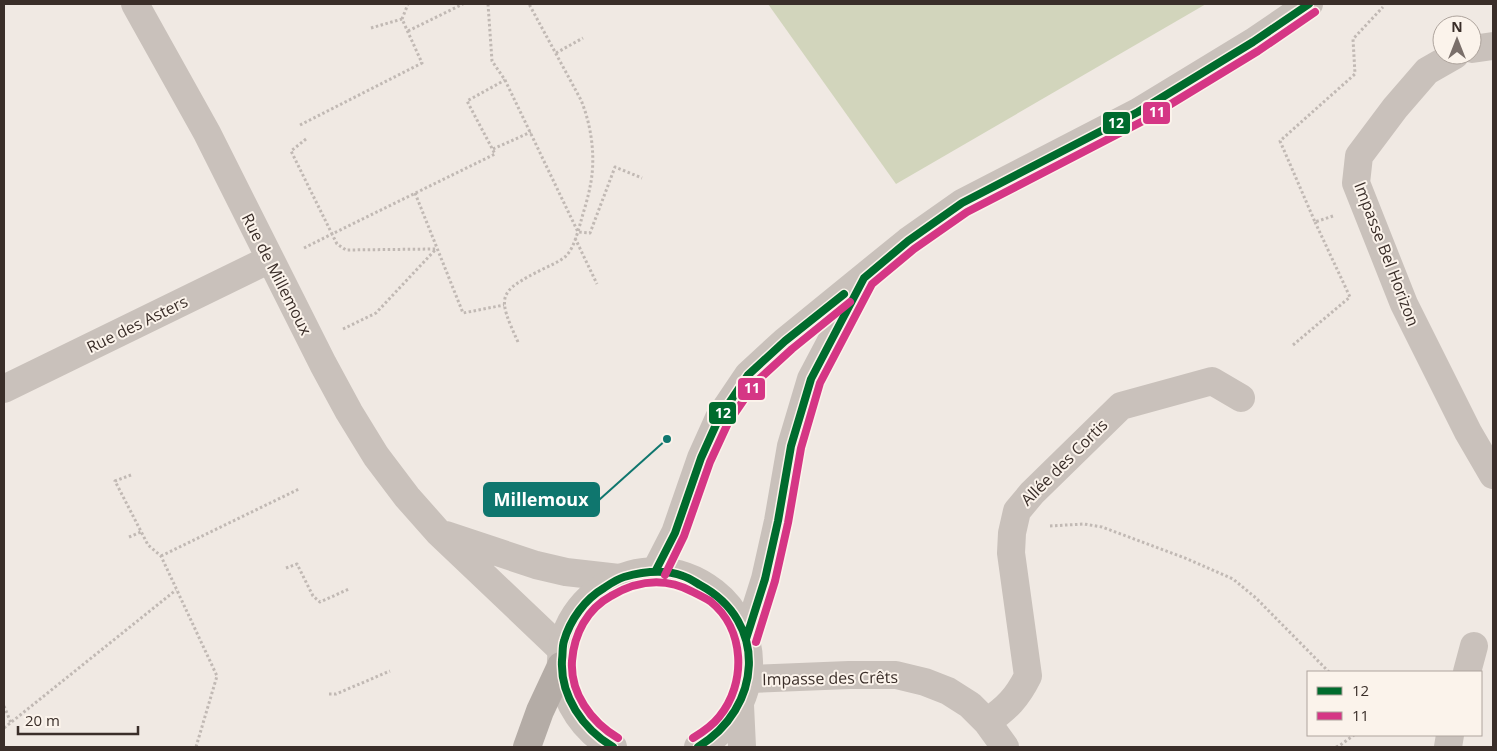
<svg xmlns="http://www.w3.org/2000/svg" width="1497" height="751" font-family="'Open Sans',sans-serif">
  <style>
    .green { fill: #d2d5bc }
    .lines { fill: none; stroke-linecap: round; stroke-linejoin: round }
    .path { stroke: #c1b9b4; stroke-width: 3; stroke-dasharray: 2.5 2.5; stroke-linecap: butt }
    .minor { stroke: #c9c1bb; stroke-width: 28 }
    .tertiary { stroke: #c9c1bb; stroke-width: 28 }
    .trunk { stroke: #b4aca6; stroke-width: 28 }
    .bus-1-casing { stroke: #fbf3eb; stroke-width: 11 }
    .bus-2-casing { stroke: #fbf3eb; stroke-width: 11 }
    .bus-1 { stroke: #006b2d; stroke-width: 8 }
    .bus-2 { stroke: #d53685; stroke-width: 8 }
    .labels { text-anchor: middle; stroke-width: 4; stroke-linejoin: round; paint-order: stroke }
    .street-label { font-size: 16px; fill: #3a2e29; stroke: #fbf3eb }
    .leader { fill: none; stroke: #0f766e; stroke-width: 2 }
    .callout-dot { fill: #0f766e; stroke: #fbf3eb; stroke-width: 2 }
    .callout { fill: #0f766e; stroke: #0f766e; stroke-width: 2 }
    .callout-label { font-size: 18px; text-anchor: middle; font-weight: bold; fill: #fff }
    .line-badge { stroke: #fbf3eb; stroke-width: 2 }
    .badge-label { font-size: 14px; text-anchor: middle; font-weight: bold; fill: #fff }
  </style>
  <rect width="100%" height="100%" fill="#f0e9e3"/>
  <!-- green -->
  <path class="green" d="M768 4H1206L896 184Z"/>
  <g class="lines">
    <!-- path -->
    <path class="path" d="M488 4 492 61 505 80 578 232 590 233 615 167 642 178
      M371 28 402 19
      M408 31 463 4
      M556 53 583 38
      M300 125 422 63 402 19 408 4
      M306 139 291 151 332 234 495 154 467 101 505 80
      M493 149 531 132
      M415 193 463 313 504 305
      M1333 216 1315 222 1280 141 1355 74 1353 39 1383 7
      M575 238 597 284
      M304 248 332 234 337 244 346 250 436 249
      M343 329 376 313 436 249
      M518 342C497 296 497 292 543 269 551 265 559 262 566 256 574 248 578 231 581 221 584 210 588 198 590 187 596 159 592 127 581 100L529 4
      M1293 345 1350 297 1315 222
      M131 475 115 481 148 545 161 556 217 676 196 747
      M1050 526 1084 524 1102 527 1185 558 1233 579 1256 598 1329 672
      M129 537 141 532
      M161 556 299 489
      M286 568 297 564 313 596 320 602 349 589
      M329 694H336L390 671
      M4 706 11 723
      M4 728 176 590
      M1336 747 1339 746 1354 735"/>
    <!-- minor -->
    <path class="minor" d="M135 4 207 133 323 364 349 412 376 456 407 497 438 532 562 650
      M1472 49 1493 46
      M1455 55 1427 71 1395 108 1359 156 1356 183 1404 304 1468 432 1493 475
      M4 389 270 259
      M446 535 536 565 566 572 619 578
      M656 570 675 533 701 458 719 418 748 375 785 341 908 241 962 203 1138 112 1253 42 1309 4
      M746 639 765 579 778 521 791 446 811 379 859 288
      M1467 672 1474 646
      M748 679 849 675H896L925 682 948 691 970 705 987 722 1005 747
      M987 722C1007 708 1017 698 1028 676L1011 553 1012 533 1017 511 1032 493 1121 406 1212 381 1241 398
      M1448 747 1450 735"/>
    <!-- tertiary -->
    <path class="tertiary" d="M740 705 742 747
      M613 747C595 737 582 724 572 705 526 618 634 530 714 592 736 609 750 638 749 665 747 700 729 731 698 747"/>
    <!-- trunk -->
    <path class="trunk" d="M527 747 540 711 561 666"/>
    <!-- bus-1 casing -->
    <g class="bus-1-casing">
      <path id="bus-1" d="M656 570 675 533 701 458 719 418 748 375 785 341 844 294
        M746 639 765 579 778 521 791 446 811 379 864 278 908 241 962 203 1138 112 1253 42 1309 4
        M613 747C583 729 560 696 562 660 563 654 562 647 564 641 570 620 585 599 604 588 610 584 617 579 624 577 642 572 664 569 683 576 689 578 695 582 700 585 769 622 762 708 698 747"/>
    </g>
    <!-- bus-2 casing -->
    <g class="bus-2-casing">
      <path id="bus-2" d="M665 575 684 536 710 462 728 423 756 382 792 349 850 302
        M756 642 775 581 788 523 801 448 820 383 872 284 914 249 967 212 1143 121 1258 51 1315 12
        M618 738C591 722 570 693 572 661 574 634 587 609 611 596 638 580 665 577 693 592 699 595 705 598 710 601 745 629 747 683 719 717 712 726 703 732 693 738"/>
    </g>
    <!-- bus-1 -->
    <use href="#bus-1" class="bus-1"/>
    <!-- bus-2 -->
    <use href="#bus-2" class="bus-2"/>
  </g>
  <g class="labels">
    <!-- street labels -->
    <g class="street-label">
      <text transform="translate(1387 254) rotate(69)" y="6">Impasse Bel Horizon</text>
      <text transform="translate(277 274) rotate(63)" y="6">Rue de Millemoux</text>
      <text transform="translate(137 324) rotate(-26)" y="6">Rue des Asters</text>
      <text transform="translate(1064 462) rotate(-45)" y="6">Allée des Cortis</text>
      <text transform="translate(830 678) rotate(-1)" y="6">Impasse des Crêts</text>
    </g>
  </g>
  <!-- callouts -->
  <path class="leader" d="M667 439L599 500"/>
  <circle class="callout-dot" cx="667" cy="439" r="5"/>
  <rect class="callout" x="484" y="483" width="115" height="33" rx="5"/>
  <g class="callout-label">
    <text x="541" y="506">Millemoux</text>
  </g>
  <g class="line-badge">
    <rect x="1142" y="101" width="29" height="24" rx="5" fill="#d53685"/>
    <rect x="1102" y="111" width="29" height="24" rx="5" fill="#006b2d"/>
    <rect x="737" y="377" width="29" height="24" rx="5" fill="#d53685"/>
    <rect x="708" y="401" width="29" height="24" rx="5" fill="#006b2d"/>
  </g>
  <g class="badge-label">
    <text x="1157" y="117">11</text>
    <text x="1116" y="128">12</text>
    <text x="752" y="393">11</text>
    <text x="723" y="418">12</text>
  </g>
  <!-- border -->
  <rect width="1497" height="751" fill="none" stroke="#3a2e29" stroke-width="10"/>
  <!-- legend -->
  <rect x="1307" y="671" width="175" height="65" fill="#fbf3eb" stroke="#aea49d"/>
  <rect x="1317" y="687" width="25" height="8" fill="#006b2d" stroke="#aea49d"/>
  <text x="1352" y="696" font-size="15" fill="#3a2e29">12</text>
  <rect x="1317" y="712" width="25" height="8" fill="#d53685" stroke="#aea49d"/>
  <text x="1352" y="721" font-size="15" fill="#3a2e29">11</text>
  <!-- north arrow -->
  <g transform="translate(1457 40)"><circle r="24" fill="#fbf3eb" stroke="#aea49d"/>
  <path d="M0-4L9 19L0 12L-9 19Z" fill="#7a6f6a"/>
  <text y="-8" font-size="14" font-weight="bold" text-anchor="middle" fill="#3a2e29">N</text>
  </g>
  <!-- scale -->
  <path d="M18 726v8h120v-8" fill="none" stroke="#3a2e29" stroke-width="2.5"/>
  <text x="25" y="726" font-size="15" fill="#3a2e29" stroke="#fbf3eb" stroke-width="4" paint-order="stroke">20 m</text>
</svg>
